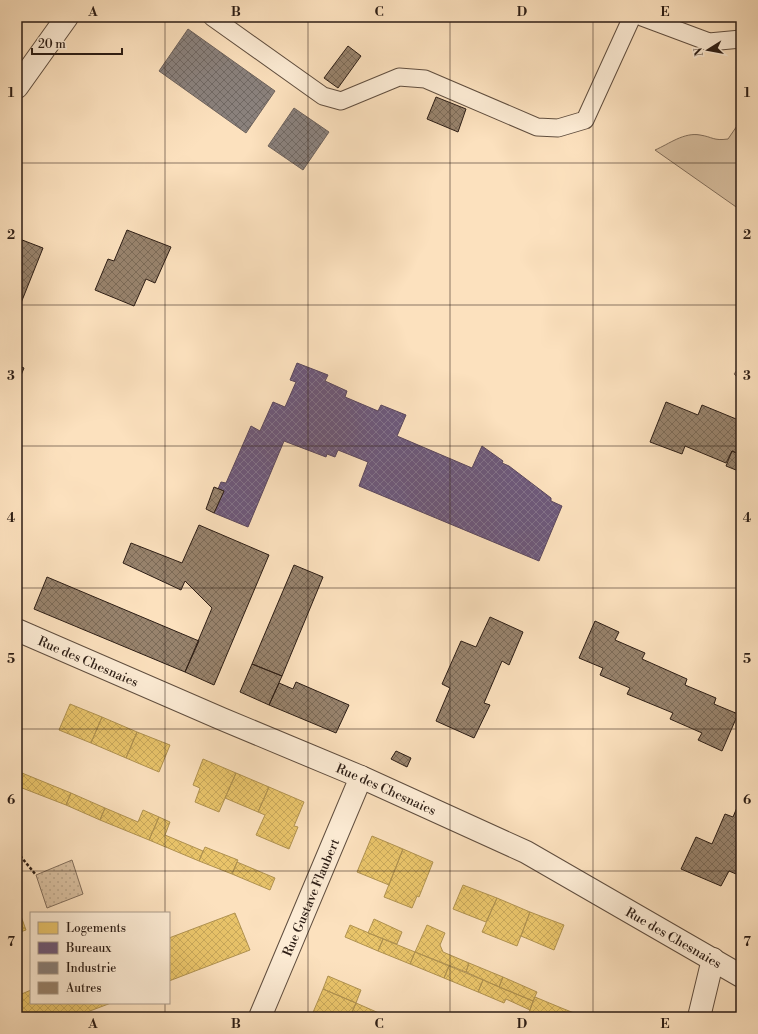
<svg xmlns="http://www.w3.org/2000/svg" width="758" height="1034" font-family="'Libre Bodoni',serif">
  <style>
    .grass { fill: #d9c0a1; stroke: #826e5b }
    .park { fill: url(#park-dots); stroke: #826e5b }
    .homes { fill: url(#homes-cross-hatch); stroke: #b09250 }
    .offices { fill: url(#offices-cross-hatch); stroke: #5a475c }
    .industry { fill: url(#industry-cross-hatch); stroke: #6e635d }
    .building { fill: url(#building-cross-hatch); stroke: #2c1d15 }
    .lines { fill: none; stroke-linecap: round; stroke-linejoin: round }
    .service-casing { stroke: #604e3f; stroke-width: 19 }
    .minor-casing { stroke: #604e3f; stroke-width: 24 }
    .path { stroke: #2c1d15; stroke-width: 2.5; stroke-dasharray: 3 2; stroke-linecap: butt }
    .service { stroke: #fdecd5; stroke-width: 17 }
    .minor { stroke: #fdecd5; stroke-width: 22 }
    .grid { fill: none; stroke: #2c1d15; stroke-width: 1; stroke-opacity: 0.55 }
    .labels { text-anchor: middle; stroke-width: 4; stroke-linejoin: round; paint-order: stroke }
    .street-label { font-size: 13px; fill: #2c1d15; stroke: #fdecd5 }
    .neatline { fill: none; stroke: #2c1d15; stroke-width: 1.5 }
    .grid-label { font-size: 13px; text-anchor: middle; font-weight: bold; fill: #2c1d15 }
  </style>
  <defs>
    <pattern id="park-dots" width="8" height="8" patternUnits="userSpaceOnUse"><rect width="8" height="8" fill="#d9c0a1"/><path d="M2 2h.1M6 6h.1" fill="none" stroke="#baa58a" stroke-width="1.8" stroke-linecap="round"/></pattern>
    <pattern id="homes-cross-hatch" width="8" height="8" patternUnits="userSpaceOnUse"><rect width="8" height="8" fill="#e9c46a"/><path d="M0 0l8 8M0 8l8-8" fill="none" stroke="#c8a85b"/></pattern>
    <pattern id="offices-cross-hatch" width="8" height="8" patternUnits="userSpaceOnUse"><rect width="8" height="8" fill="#6d597a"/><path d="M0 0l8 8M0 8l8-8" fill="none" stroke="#82728a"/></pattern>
    <pattern id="industry-cross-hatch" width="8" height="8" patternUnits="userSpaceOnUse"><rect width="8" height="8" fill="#8a817c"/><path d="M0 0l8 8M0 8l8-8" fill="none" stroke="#716964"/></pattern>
    <pattern id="building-cross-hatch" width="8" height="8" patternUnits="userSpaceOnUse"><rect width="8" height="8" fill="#98836d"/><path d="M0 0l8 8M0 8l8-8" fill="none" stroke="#7c6b58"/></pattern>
  </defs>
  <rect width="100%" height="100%" fill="#fce1be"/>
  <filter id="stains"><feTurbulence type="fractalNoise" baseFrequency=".005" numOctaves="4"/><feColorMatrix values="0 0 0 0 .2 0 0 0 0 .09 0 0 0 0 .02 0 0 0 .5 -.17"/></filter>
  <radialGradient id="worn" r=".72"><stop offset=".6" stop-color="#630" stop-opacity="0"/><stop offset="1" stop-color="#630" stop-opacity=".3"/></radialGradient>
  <!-- grass -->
  <path class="grass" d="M741 120V203L739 209 655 150C669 144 684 132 700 135 713 137 713 141 728 139Z"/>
  <!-- park -->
  <path class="park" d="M741 365V381L734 374Z
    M72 860 83 894 47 908 36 875Z"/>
  <!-- homes -->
  <path class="homes" d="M70 704 102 717 91 743 59 730Z
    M102 717 137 732 126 758 91 743Z
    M137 732 170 745 159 772 126 758Z
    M203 759 236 773 219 812 195 802 200 788 193 785Z
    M22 773 71 793 66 805 17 786Z
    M236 773 269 787 258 812 225 798Z
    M269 787 304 802 294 826 298 827 289 849 256 835 265 815 258 812Z
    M71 793 105 808 100 820 66 805Z
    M105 808 138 822 143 810 159 817 149 840 100 820Z
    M159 817 170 822 165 835 203 851 199 861 149 840Z
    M372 836 403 849 389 885 357 872Z
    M205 847 238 860 232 874 199 861Z
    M403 849 433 862 419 897 417 896 412 908 384 897Z
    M237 862 275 878 270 890 232 874Z
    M463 885 497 898 486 922 453 909Z
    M497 898 530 912 517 946 482 932Z
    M17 905 26 930 17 933Z
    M530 912 564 925 554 950 521 936Z
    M235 913 250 950 169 981V938Z
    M374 919 402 932 397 944 368 933Z
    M350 925 383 939 378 951 345 937Z
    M427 925 445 933 440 945 443 952 469 963 466 972 415 952Z
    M383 939 415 952 410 964 378 951Z
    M415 952 449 966 444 978 410 964Z
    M469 963 503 977 499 987 466 972Z
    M449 966 483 980 478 992 444 978Z
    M328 976 361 990 356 1003 323 989Z
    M503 977 537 992 533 1001 499 987Z
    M483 980 533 1001 530 1010 506 999 504 1003 478 992Z
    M323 989 356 1003 350 1017H311Z
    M31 990V1003H111L74 1017H17V996Z
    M535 997 559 1007 584 1017H527Z
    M356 1003 388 1017H350Z"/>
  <!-- offices -->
  <path class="offices" d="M297 363 328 375 325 381 347 391 345 397 378 411 381 405 406 415 397 436 472 468 482 446 503 461 502 463 509 466 551 498V501L562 506 539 561 359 486 368 462 338 450 335 457 327 454 326 457 284 441 248 527 214 513 224 491 218 489 221 482 226 483 251 426 260 431 273 402 285 407 296 382 290 380Z"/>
  <!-- industry -->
  <path class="industry" d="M188 29 275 91 246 133 159 71Z
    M294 108 329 132 303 170 268 146Z"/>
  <!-- building -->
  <path class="building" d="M348 46 361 56 338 88 324 78Z
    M436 97 466 109 458 132 427 119Z
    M127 230 171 247 155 283 146 279 134 306 95 290 108 259 114 261Z
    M17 238 43 248 19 308 17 307Z
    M17 365 24 368 17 385Z
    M666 402 698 415 702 405 741 421V455L732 451 726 463 685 446 682 454 650 442Z
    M732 451 741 455V472L726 466Z
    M214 487 224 491 214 513 206 509Z
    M199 525 269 555 214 685 185 672 212 608 185 581 181 590 123 563 131 543 182 563Z
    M294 565 323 577 282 676 252 664Z
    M47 577 199 641 185 672 34 609Z
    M490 617 523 632 509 665 502 661 484 703 490 705 474 738 436 721 450 688 442 684 461 641 476 647Z
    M595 621 619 632 615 640 645 653 642 659 687 679 685 685 716 698 714 704 738 714 722 751 698 740 702 733 670 719 673 713 627 694 630 688 600 675 603 668 579 658Z
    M252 664 282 676 269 705 240 692Z
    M296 682 349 705 336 733 269 705 279 683 293 689Z
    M396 751 411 758 407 767 391 759Z
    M741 798V876L729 871 721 886 681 869 696 837 712 844 725 814 733 817Z"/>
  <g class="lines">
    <!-- service casing -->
    <g class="service-casing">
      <path id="service" d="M212 17 323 96 341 101 399 77 425 79 537 127 558 128 585 120 632 17
        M642 17 709 42 741 39"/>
    </g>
    <!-- minor casing -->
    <g class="minor-casing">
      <g id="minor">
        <path d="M17 87 67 17"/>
        <path id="s1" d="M17 630 222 719 361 777 526 852 741 976"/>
        <path id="s2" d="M260 1017 361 777"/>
        <path d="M699 1017 713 959"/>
      </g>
    </g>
    <!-- path -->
    <path class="path" d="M17 852 36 875"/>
    <!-- service -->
    <use href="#service" class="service"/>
    <!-- minor -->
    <use href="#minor" class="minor"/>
  </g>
  <!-- grid -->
  <path class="grid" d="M165 17V913M308 17V1017M450 17V1017M593 17V1017M17 163H741M17 305H741M17 446H741M17 588H741M17 729H741M17 871H741M165 1003V1017"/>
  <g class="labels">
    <!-- street labels -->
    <g class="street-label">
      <text dy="5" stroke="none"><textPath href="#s1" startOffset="78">Rue des Chesnaies</textPath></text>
      <text dy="5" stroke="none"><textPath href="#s1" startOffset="402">Rue des Chesnaies</textPath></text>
      <text dy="5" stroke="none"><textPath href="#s2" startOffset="130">Rue Gustave Flaubert</textPath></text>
      <text dy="5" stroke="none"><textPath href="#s1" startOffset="726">Rue des Chesnaies</textPath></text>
    </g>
  </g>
  <!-- margin -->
  <rect width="758" height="1034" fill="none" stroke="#fce1be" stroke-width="44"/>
  <!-- legend -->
  <rect x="30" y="912" width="140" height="92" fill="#fdecd5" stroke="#a99988"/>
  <rect x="38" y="922" width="20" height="12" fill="#e9c46a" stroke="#a99988"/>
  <text x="66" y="932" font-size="12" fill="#2c1d15">Logements</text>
  <rect x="38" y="942" width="20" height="12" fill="#6d597a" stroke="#a99988"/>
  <text x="66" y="952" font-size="12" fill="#2c1d15">Bureaux</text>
  <rect x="38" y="962" width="20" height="12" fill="#8a817c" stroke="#a99988"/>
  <text x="66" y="972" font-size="12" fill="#2c1d15">Industrie</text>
  <rect x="38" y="982" width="20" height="12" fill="#98836d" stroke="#a99988"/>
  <text x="66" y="992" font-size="12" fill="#2c1d15">Autres</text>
  <!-- north arrow -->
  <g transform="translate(708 50) rotate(259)" stroke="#fdecd5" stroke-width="3" paint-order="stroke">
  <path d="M0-3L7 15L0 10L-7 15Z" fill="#2c1d15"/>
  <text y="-6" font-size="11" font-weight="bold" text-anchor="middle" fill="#2c1d15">N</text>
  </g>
  <!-- scale -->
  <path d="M32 48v6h90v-6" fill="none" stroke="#2c1d15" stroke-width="2"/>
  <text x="38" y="48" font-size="12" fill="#2c1d15" stroke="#fdecd5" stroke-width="3" paint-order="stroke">20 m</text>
  <rect x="22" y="22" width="714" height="990" class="neatline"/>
  <g class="grid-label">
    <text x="93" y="16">A</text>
    <text x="236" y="16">B</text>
    <text x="379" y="16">C</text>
    <text x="522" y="16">D</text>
    <text x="665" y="16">E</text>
    <text x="11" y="97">1</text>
    <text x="747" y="97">1</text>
    <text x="11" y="239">2</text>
    <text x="747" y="239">2</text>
    <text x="11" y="380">3</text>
    <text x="747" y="380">3</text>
    <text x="11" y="522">4</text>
    <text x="747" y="522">4</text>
    <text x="11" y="663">5</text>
    <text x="747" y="663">5</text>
    <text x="11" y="804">6</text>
    <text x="747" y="804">6</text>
    <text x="11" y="946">7</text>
    <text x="747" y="946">7</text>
    <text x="93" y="1028">A</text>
    <text x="236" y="1028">B</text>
    <text x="379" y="1028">C</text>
    <text x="522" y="1028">D</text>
    <text x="665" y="1028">E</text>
  </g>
  <rect width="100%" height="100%" filter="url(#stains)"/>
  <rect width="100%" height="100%" fill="url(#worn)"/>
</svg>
